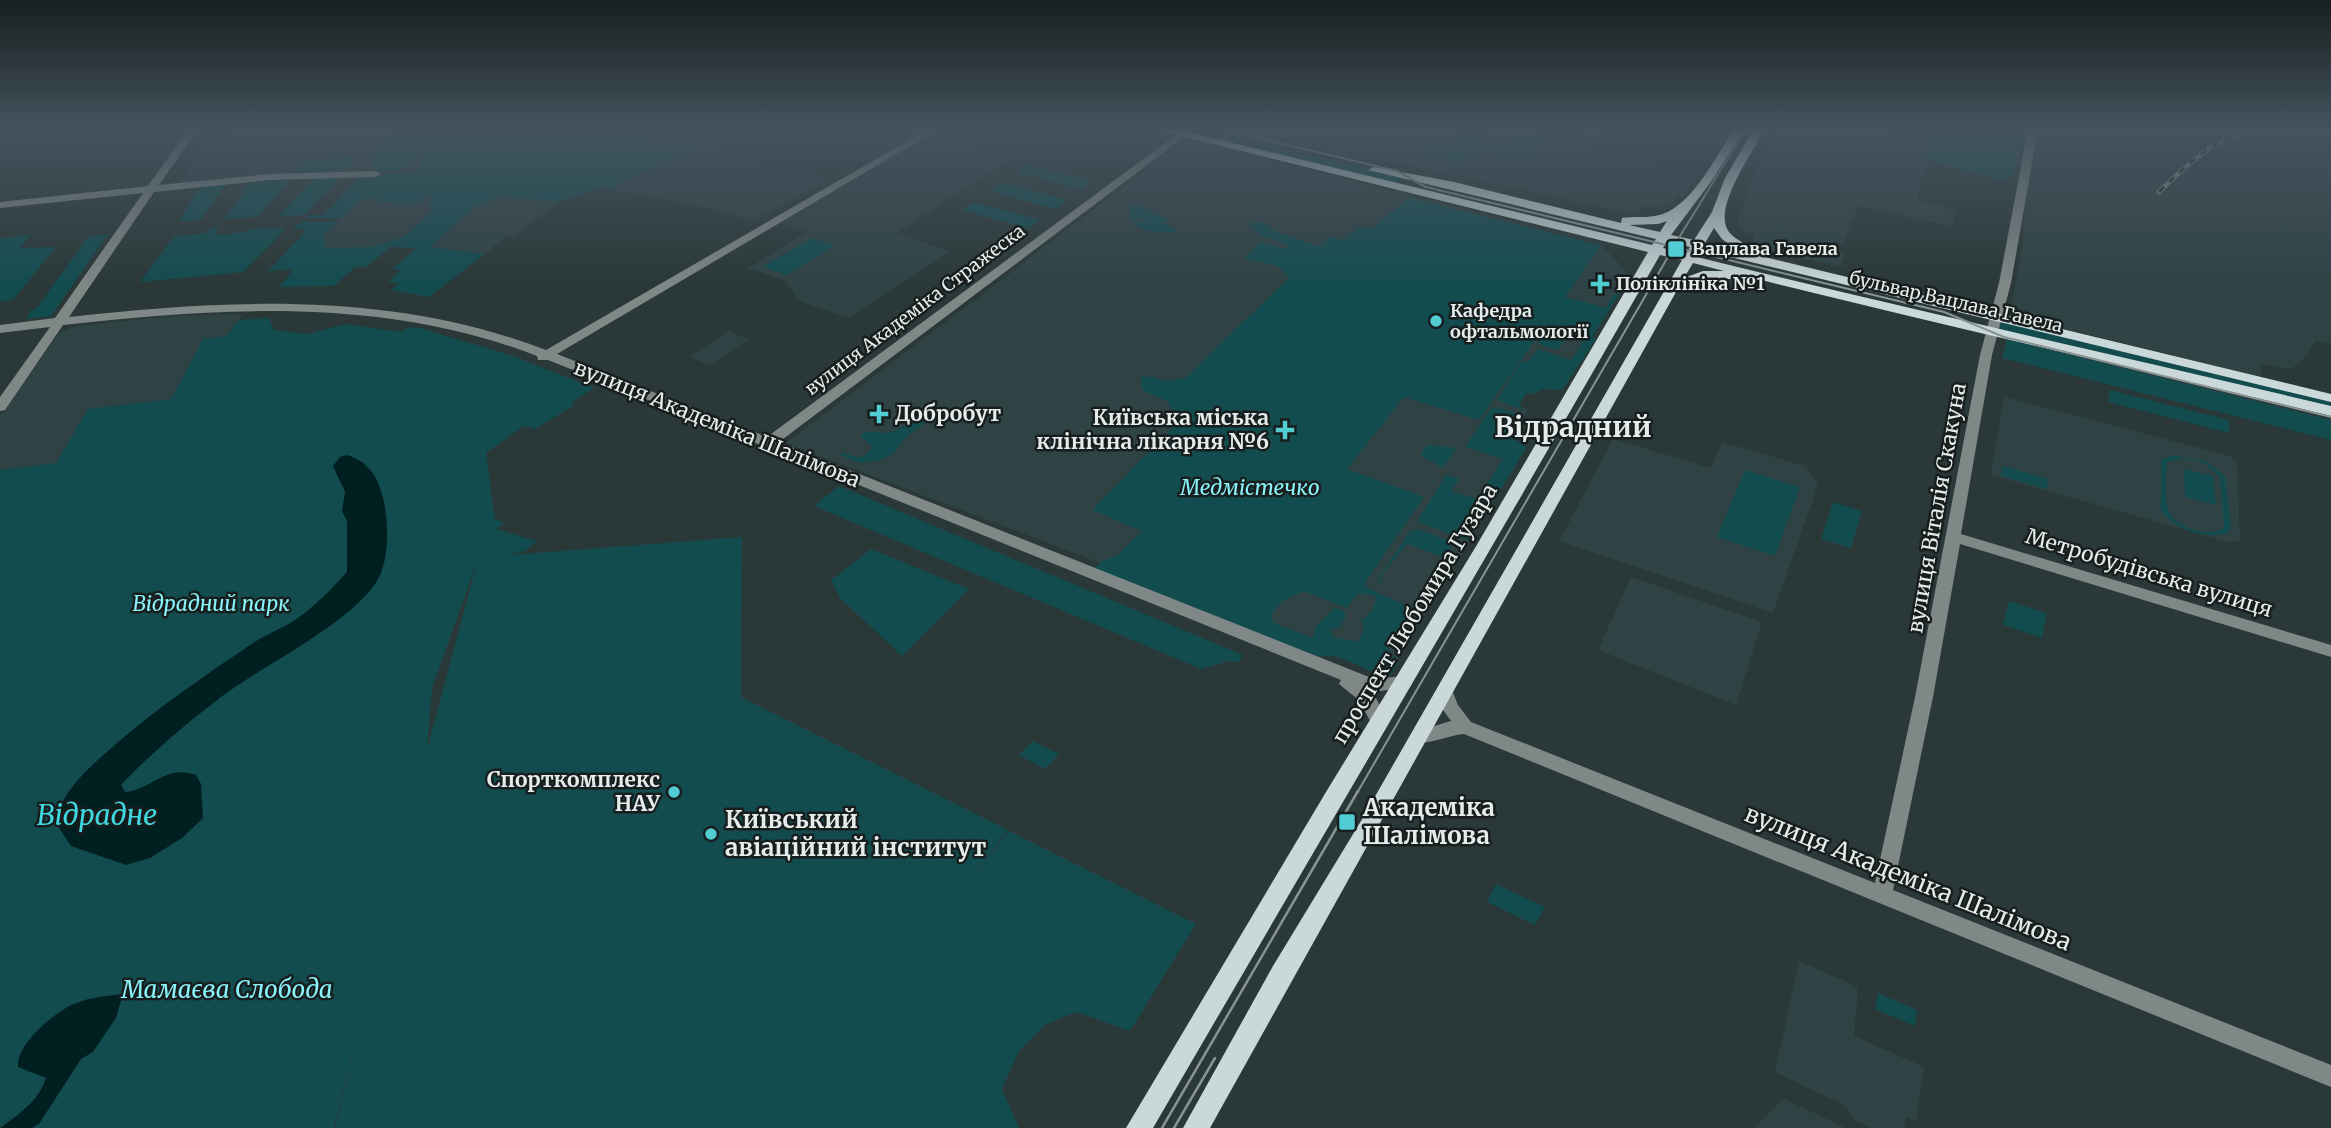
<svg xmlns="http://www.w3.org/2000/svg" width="2331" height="1128" font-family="Merriweather,serif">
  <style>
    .built { fill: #2f4345 }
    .green { fill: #134c4f; fill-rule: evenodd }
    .water { fill: #001f21 }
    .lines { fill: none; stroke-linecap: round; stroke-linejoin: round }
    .minor { fill: #808787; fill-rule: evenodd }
    .major { fill: #cbd8d9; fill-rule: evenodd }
    .tram-far1 { stroke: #889393; stroke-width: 2 }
    .tram { stroke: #889393; stroke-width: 2.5 }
    .rail-casing { stroke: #889393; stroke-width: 4.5 }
    .rail { stroke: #181e1e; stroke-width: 2.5; stroke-dasharray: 7; stroke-linecap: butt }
    .poi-dot { fill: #51ccd3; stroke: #181e1e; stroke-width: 2.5 }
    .labels { text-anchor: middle; stroke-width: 5; stroke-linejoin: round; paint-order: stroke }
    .far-poi-label { font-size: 18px; font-weight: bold; fill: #e4ecec; stroke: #181e1e; text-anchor: start }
    .far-street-label { font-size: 18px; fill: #e4ecec; stroke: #181e1e }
    .poi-label { font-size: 21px; font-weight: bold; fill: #e4ecec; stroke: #181e1e; text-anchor: end }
    .street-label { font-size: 21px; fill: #e4ecec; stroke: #181e1e }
    .park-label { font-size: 21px; font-style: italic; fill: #8af4fb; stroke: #181e1e }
    .near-poi-label { font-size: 24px; font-weight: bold; fill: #e4ecec; stroke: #181e1e; text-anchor: start }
    .near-street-label { font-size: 24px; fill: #e4ecec; stroke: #181e1e }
    .near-park-label { font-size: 24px; font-style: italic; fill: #8af4fb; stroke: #181e1e }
    .district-label { font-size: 28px; font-weight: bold; fill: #e4ecec; stroke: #181e1e }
    .near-water-label { font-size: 28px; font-style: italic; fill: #40d8e1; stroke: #181e1e }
  </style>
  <rect width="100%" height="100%" fill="#2b3838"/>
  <!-- built -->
  <path class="built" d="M310 129H430L419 171 276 175 180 184 210 137Z
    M1245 129H1599L1587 148 1590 150 1699 174 1682 197 1677 196 1669 207H1642L1636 215Z
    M1779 129H1875L1931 140 1917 200 1957 210 1951 226 1858 206 1843 243 1836 242 1833 249 1845 254 1841 267 1750 246 1755 235 1744 232 1739 227V217L1759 159 1764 150 1770 149Z
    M2039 129H2331V343L2315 341 2307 355 2292 369 2261 364V377L2009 315 2023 246 2025 202Z
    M928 137 1011 159 896 233 950 251 852 317H845L798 301 785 281 748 268 807 232 780 223Z
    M1188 138 1270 159 1265 164 1278 167 1282 164 1601 245 1631 276 1592 337 1596 339 1562 390 1544 389 1532 394 1526 393 1519 406 1528 409 1524 417 1514 414 1507 426 1512 428 1513 439 1527 447 1389 673 786 443Z
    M700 145 729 151 724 155 828 179 754 221 703 207 610 189 640 172 646 173Z
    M367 193 430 194 432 212 404 237 371 247 324 248V235Z
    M501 196 560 202 515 236H506L485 254 430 248 473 208Z
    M232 314 243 315 171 399 88 409 56 463 0 470V416L59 333 76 326 171 316Z
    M728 331 749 339 710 365 689 357Z
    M2004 397 2230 456 2237 462 2240 541 2229 542 1991 475Z
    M1613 439 1711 468 1722 442 1805 466 1818 485 1773 613 1559 541Z
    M1631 577 1762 622 1736 705 1598 650Z
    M1799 961 1858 987 1854 1036 1924 1067 1916 1121 1906 1116 1904 1128H1871L1856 1121 1844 1105 1775 1072Z
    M1784 1099 1846 1128H1754Z"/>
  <!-- green -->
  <path class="green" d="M397 129 425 131C424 139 422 150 418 158 411 173 384 174 371 168L380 138Z
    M430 129H564L700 145 645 173 640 172 610 189 601 187 560 202 501 196 473 208 430 247 485 254 429 297 391 290 399 283 388 282 401 270 392 269 416 248 391 247 366 267H355L334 286 279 287 292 272 291 269 251 273 268 271 307 230 292 229 301 222H337L324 235 325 248 371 247 404 237 432 212 429 194 419 203 376 202 379 198 361 199 340 219 306 218 308 215H323L360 177 419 171Z
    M1173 129H1199L1402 177 1395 184Z
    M1472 129H1506L1479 134 1484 142 1499 145C1508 138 1516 142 1525 137 1544 127 1565 129 1587 129L1578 142 1548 137 1527 159 1486 151 1457 162 1423 156V151L1436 144 1447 148 1456 135Z
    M1875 129H2028L2024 133 2012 177H2009L2007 181 1926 160 1930 140Z
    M354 156 349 168 298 173 304 162Z
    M1028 165 1092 181 1081 189 1017 172Z
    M341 177 304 215 279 216 313 179Z
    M291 180 257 217 224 219 250 183Z
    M1002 183 1067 200 1056 209 991 191Z
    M225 185 201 220 178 222 200 187Z
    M1408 198 1601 245 1565 297 1606 308 1614 294 1619 295 1592 337 1596 339 1562 390 1544 389 1532 394 1526 393 1519 406 1527 411 1497 400 1520 363 1530 360 1538 349 1571 360 1585 339 1569 334 1558 350 1541 345 1537 338 1554 313 1479 420 1404 397 1347 469 1424 497 1364 584C1371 592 1401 601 1413 609L1388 649 1398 664 1390 675C1365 676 1344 650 1319 657L1095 571 1094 569 1100 562 1119 554 1142 531 1092 510 1178 422 1167 401 1143 391 1140 377H1153L1166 381 1185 378 1289 278C1280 260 1260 265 1245 258L1260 242 1286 249 1289 245 1260 235 1249 224 1259 221 1275 231 1320 247 1330 237 1344 240 1360 226 1372 229ZM1303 591 1347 608 1357 594H1369L1377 597 1372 611 1361 621 1364 626 1359 642 1334 637 1330 630 1340 627 1346 616 1343 610 1334 608 1316 626 1313 638 1276 624 1270 616 1282 602Z
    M974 202 1040 220 1028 228 962 210Z
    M1135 205 1168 219 1163 224 1175 228V232C1161 232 1145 234 1134 223L1149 219H1131L1129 206Z
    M211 227 219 228 215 235 246 232 248 229 287 228 243 272 140 282 174 236 207 233Z
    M108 234 51 316 26 319 31 310 36 309 88 237Z
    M31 235 20 248 56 247 13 300 0 301V238Z
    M812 238 835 246 786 275 763 267Z
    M269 318 274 330 307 334 345 324 401 332 409 327 420 328 513 356 594 388 571 403 575 405 535 429 524 426 486 453 495 519 504 523 496 529 537 541 525 551 507 555 742 537 741 697 1008 830 967 884 1009 831 1196 924 1130 1031 1076 1012 1045 1025 1019 1051 1002 1089 1019 1128H335L361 1018 334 1128H0V470L56 463 88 409 171 399 203 339 226 336 239 320ZM477 562 428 746 427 749 432 688Z
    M2001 321 2331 400V408L1999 329Z
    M2007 339 2331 420V440L2002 358Z
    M2109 390 2229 420V433L2108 402Z
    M1498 408 1525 415 1514 414 1507 426 1512 428 1513 439 1527 447 1469 540 1417 522 1446 475 1459 479 1451 491 1477 499 1503 459 1465 447 1490 409Z
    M926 411H934L937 418 927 421 903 440 893 454 880 460 860 463 841 455 842 452 859 458 868 453 872 446 860 436C869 429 876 433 887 433 897 432 918 418 926 411Z
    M1431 445 1456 448 1443 468 1421 455 1425 447Z
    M2173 455 2207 462 2225 476 2231 527 2227 533C2204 540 2176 530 2161 510V460ZM2183 458 2206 464 2220 477 2224 527C2211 538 2177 529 2169 512 2164 501 2166 475 2167 462Z
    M2003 466 2048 479 2047 489 2001 476Z
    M2184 469 2213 476 2216 505 2185 497Z
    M1745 470 1800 487 1775 556 1717 537Z
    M839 486 1243 655 1239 662 1229 661 1201 669 814 506Z
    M1833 502 1862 511 1851 548 1821 539Z
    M1418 529 1453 543 1445 558 1407 544 1384 572 1379 583 1377 581 1410 531Z
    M871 549 969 589 902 656 840 598 831 580Z
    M2009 601 2047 613 2042 638 2003 625Z
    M1033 741 1059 754 1045 769 1019 755Z
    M1496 884 1545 907 1535 925 1487 902Z
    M1878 993 1917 1010 1915 1026 1875 1009Z"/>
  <!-- water -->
  <path class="water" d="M347 455C370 462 379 479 384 502 388 523 389 549 382 570 368 615 260 667 221 697 186 724 151 753 121 785L125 792C152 790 165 764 196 775L201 784 203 818 182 838 150 858 126 865 71 846 54 820C67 785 90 767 117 743 159 707 204 676 250 645 263 636 278 630 292 622 313 608 330 591 347 572V521L342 511 345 492 333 466 340 457Z
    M123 994 116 1018 93 1052 81 1059 39 1124 32 1128H0C19 1114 38 1102 46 1078L18 1067C16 1044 55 1012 74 1004 90 997 106 996 123 994Z"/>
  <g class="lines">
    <!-- minor -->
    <path class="minor" d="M188 129H198L159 185 270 174 376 171 381 174 376 177 270 180 154 192 69 317C229 299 392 291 546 350L928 129H939L557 354 767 437 1184 129H1195L779 442 1374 679 1404 676 1410 677 1413 682 1410 687 1373 692 1388 722 1385 727 1379 729 1373 727 1360 701 1339 684 1341 680 770 449 758 450 756 447 758 444 548 360H538L537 356C385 297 222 307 63 325L5 410 0 411V397L50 327 0 333V325L55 318 143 193 0 208V202L148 186Z
      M2028 129H2038L2011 283 1992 355 1961 534 2331 645V657L1960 544 1933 697 1893 890 2331 1065V1087L1464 734C1449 735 1426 746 1414 742L1411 737 1414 732 1451 721 1441 707 1436 693 1439 688H1451L1458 705 1471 722 1875 883 1915 697 1980 355 1999 283Z"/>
    <!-- major -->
    <path class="major" d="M1160 129H1176L1652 245 1656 239 1368 170 1374 167 1454 182 1621 223 1622 218C1633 216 1644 218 1655 216 1690 211 1716 156 1734 129H1744L1713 179 1671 235 1694 240 1712 212 1725 178 1754 129H1764C1754 152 1711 208 1729 232 1736 241 1748 244 1755 251L1752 254 2331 394V402L1701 250 1697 257C1908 309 2120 356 2331 406V416C2135 368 1937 324 1741 275L1735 279H1705L1676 292 1210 1128H1183L1273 966 1361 821 1682 260 1660 255C1493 547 1322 837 1153 1128H1126L1326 792 1475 548 1648 252 1161 131ZM1667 221 1660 232 1629 225 1658 224ZM1714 228 1722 239 1738 251 1705 243ZM1667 241 1690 247 1686 254 1663 248ZM1693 263 1724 271H1703L1684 278Z"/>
    <!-- tram-far1 -->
    <path class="tram-far1" d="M1221 129 1397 171 1426 187 1944 312 2004 337 2331 417
      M1357 793 1683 231 1746 129"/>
    <!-- tram -->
    <path class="tram" d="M1162 1128 1358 791
      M1174 1128 1215 1058"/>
    <!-- rail casing -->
    <g class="rail-casing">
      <path id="rail" d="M1356 134 1370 129
        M2159 192C2223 129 2241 124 2331 132"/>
    </g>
    <!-- rail -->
    <use href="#rail" class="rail"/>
  </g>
  <!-- sky -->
  <linearGradient id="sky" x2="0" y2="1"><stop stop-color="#181f1f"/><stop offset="0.45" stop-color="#44535e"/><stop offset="1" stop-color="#44535e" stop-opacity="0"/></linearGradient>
  <rect width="2331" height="287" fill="url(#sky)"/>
  <!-- markers -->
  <g class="poi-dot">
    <rect x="1667" y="240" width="18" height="18" rx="3.5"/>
    <path d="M1596.5 273.5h7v7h7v7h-7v7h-7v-7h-7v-7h7z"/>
    <circle cx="1436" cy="321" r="7"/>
    <path d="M875.5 403.5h7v7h7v7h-7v7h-7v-7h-7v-7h7z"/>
    <path d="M1281.5 419.5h7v7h7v7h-7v7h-7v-7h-7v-7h7z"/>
    <circle cx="674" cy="792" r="7"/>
    <rect x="1338" y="813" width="18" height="18" rx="3.5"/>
    <circle cx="711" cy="834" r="7"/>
  </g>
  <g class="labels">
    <!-- far-poi labels -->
    <g class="far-poi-label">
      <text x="1692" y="255">Вацлава Гавела</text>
      <text x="1616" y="290">Поліклініка №1</text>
      <text x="1450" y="317">Кафедра<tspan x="1450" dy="21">офтальмології</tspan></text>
    </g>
    <!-- far-street labels -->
    <g class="far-street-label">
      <text transform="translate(1956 302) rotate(13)" y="6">бульвар Вацлава Гавела</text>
      <text transform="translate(915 310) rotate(-37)" y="6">вулиця Академіка Стражеска</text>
    </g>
    <!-- poi labels -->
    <g class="poi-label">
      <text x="895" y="421" text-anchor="start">Добробут</text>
      <text x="1269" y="425">Київська міська<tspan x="1269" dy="24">клінічна лікарня №6</tspan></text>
      <text x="660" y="787">Спорткомплекс<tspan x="660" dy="24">НАУ</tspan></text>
    </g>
    <!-- street labels -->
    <g class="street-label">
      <text transform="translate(717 424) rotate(22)" y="7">вулиця Академіка Шалімова</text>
      <text transform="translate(1937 508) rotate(-80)" y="7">вулиця Віталія Скакуна</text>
      <text transform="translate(2149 573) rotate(17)" y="7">Метробудівська вулиця</text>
      <text transform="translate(1415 614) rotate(-59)" y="7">проспект Любомира Гузара</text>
    </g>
    <!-- park labels -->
    <g class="park-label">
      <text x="1250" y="495">Медмістечко</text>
      <text x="211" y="611">Відрадний парк</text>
    </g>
    <!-- near-poi labels -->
    <g class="near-poi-label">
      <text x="1363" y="816">Академіка<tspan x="1363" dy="28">Шалімова</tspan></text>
      <text x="725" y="828">Київський<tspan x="725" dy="28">авіаційний інститут</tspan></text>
    </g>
    <!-- near-street labels -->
    <g class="near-street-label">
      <text transform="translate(1908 878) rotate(22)" y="8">вулиця Академіка Шалімова</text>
    </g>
    <!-- near-park labels -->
    <g class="near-park-label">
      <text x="227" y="998">Мамаєва Слобода</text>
    </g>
    <!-- district labels -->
    <g class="district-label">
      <text x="1573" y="437">Відрадний</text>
    </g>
    <!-- near-water labels -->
    <g class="near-water-label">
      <text x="97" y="825">Відрадне</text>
    </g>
  </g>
</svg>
